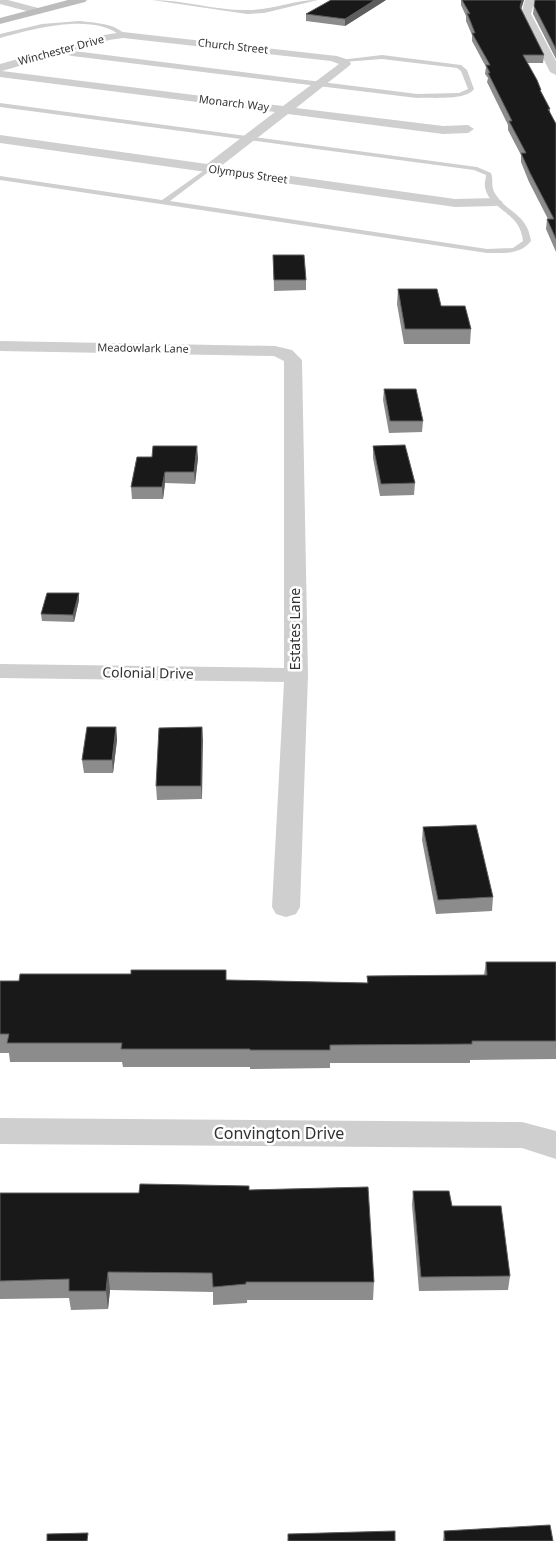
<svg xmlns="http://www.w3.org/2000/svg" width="556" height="1541" font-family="'Noto Sans',sans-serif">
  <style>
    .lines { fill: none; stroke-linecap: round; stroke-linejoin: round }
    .service { fill: #cfcfcf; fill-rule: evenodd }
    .minor { fill: #cfcfcf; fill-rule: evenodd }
    .secondary { fill: #bcbcbc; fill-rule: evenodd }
    .wall { fill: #8c8c8c }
    .shaded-wall { fill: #5e5e5e }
    .building { fill: #191919; stroke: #5e5e5e }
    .labels { text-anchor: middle; stroke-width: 5; stroke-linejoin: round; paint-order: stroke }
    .far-street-label { font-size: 11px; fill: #323232; stroke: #fff }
    .street-label { font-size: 14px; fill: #323232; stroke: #fff }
    .near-street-label { font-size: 16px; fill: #323232; stroke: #fff }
  </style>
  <rect width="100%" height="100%" fill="#fff"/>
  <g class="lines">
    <!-- service -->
    <path class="service" d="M152 0C185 0 217 11 249 10 272 10 294 0 318 0L264 13 247 14Z
      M79 21C96 23 114 23 126 35L121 36C93 12 32 29 0 38V34L42 24Z
      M58 49 417 94 459 93 468 89 461 71 457 68 382 59 343 62 340 60 382 55 461 65 467 70 474 89C466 101 431 97 417 98L72 56 56 52Z
      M0 103 477 167 491 173C494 181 490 187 496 195 509 214 527 214 531 241 520 255 503 253 487 253L0 180V176L162 200 209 167 212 169 211 170 170 201 487 249 513 248 523 241C520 211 489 210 485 187 484 183 486 179 486 175L474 170 0 107Z"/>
    <!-- minor -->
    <path class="minor" d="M0 0H8L42 9 43 11 42 13 38 14 0 4Z
      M525 0H535L531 14 556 61V75L550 72 521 14Z
      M123 32 337 56 349 60 351 64 349 66 296 108 443 126 468 125 474 129 468 133 443 134 288 114 221 166 455 199 496 198 503 202 496 206 455 207 0 143V135L207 164 275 112 0 77V64L104 35ZM123 38 331 61 339 64 283 106 2 71 109 40Z
      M0 341 275 346 292 350 302 360 308 675 300 907 296 914 286 917 276 914 272 907 284 682 0 678V664L284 668V361L274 356 0 351Z
      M0 1118 522 1122 556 1131V1159L522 1148 0 1144Z"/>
    <!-- secondary -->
    <path class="secondary" d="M68 0H87L85 2 0 24V18Z"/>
  </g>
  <!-- wall -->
  <path class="wall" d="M386 0 345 26 306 21V14Z
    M461 0H524L521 10 544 55 543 63H527L541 90V92L550 109V113L556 124V252L546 229 547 219H548L529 182 521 162V155L508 130V125L487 82 488 78 485 74 486 67 472 41V35L466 21V16L461 5Z
    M556 0V59L533 14 534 6Z
    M273 255 306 280V290L274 291Z
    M398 289 441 306 471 329 470 344H404L397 304Z
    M384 389 423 421 422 432 389 433 383 400Z
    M373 446 415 483 414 495 380 496 373 458Z
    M137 457 198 458 195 484 165 483 163 499H132L131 487Z
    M79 600 74 622 42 621 41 614Z
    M116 727 117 740 113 773H84L82 760Z
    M202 727V799L157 800 156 786Z
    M423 827 493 897 492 911 436 914 422 840Z
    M486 962H556V1059L470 1060V1063H330V1068L250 1069V1067H123L122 1062H10L9 1053H0V981L226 980 367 983V976L484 975Z
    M249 1190 374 1282 373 1300H247V1303L213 1305V1292L110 1290 108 1309 71 1310 69 1298 0 1299V1193H139Z
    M413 1191 452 1206 510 1276 508 1290 419 1291 412 1205Z
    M444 1531 553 1541H443Z"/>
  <!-- shaded-wall -->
  <path class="shaded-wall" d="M375 0H386L345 26V19Z
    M522 0H524L519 15 520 7Z
    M197 446 198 458 195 484 194 472Z
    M165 472V483L163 499 162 487Z
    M79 593V600L74 622 73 615Z
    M116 727 117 740 113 773 112 760Z
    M202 727 203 740 202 799 201 786Z
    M108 1272 110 1290 108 1309 106 1291Z"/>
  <!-- building -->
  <path class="building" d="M331 0H375L345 19 306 14Z
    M462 0H522L520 7 544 55H523L537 80 541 90H540L550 109H548L556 124V239L547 219H554L530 173 521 153H526L509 121H512L488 73H490L486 65H490L472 33H475L467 13 470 14Z
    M535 0H556V49L534 6Z
    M273 255H304L306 280H274Z
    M398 289H437L441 306H465L471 329H405Z
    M384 389H416L423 421H390Z
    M405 445 415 483 381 484 373 446Z
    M153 446H197L194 472H165L162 487H131L137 457H152Z
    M47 593H79L73 615 41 614Z
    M87 727H116L112 760H82Z
    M202 727 201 786H156L159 728Z
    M476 825 493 897 438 900 423 827Z
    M486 962H556V1041H472V1044L330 1045V1050H250V1049H121L122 1043H7L9 1034H0V981H19L20 974H131V970H226V980L368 983 367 976 487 975Z
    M140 1184 249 1186V1190L368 1187 374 1282H246V1284L213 1287 212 1273 108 1272 106 1291H69V1279L0 1281V1193H139Z
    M413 1191H449L452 1206H501L510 1276 421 1277Z
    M550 1525 553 1541H445L444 1531Z
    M395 1531V1541H288V1534Z
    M88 1533 87 1541H47V1534Z"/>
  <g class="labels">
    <!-- far-street labels -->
    <g class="far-street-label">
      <text transform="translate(233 46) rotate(6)" y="4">Church Street</text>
      <text transform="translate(61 50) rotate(-15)" y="4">Winchester Drive</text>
      <text transform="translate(234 103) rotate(7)" y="4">Monarch Way</text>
      <text transform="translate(248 174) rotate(8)" y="4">Olympus Street</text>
      <text transform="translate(143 348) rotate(1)" y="4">Meadowlark Lane</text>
    </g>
    <!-- street labels -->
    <g class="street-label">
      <text transform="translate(295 629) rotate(-90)" y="5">Estates Lane</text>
      <text transform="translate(148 673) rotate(1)" y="5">Colonial Drive</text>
    </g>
    <!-- near-street labels -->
    <g class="near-street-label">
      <text x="279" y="1139">Convington Drive</text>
    </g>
  </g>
</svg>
